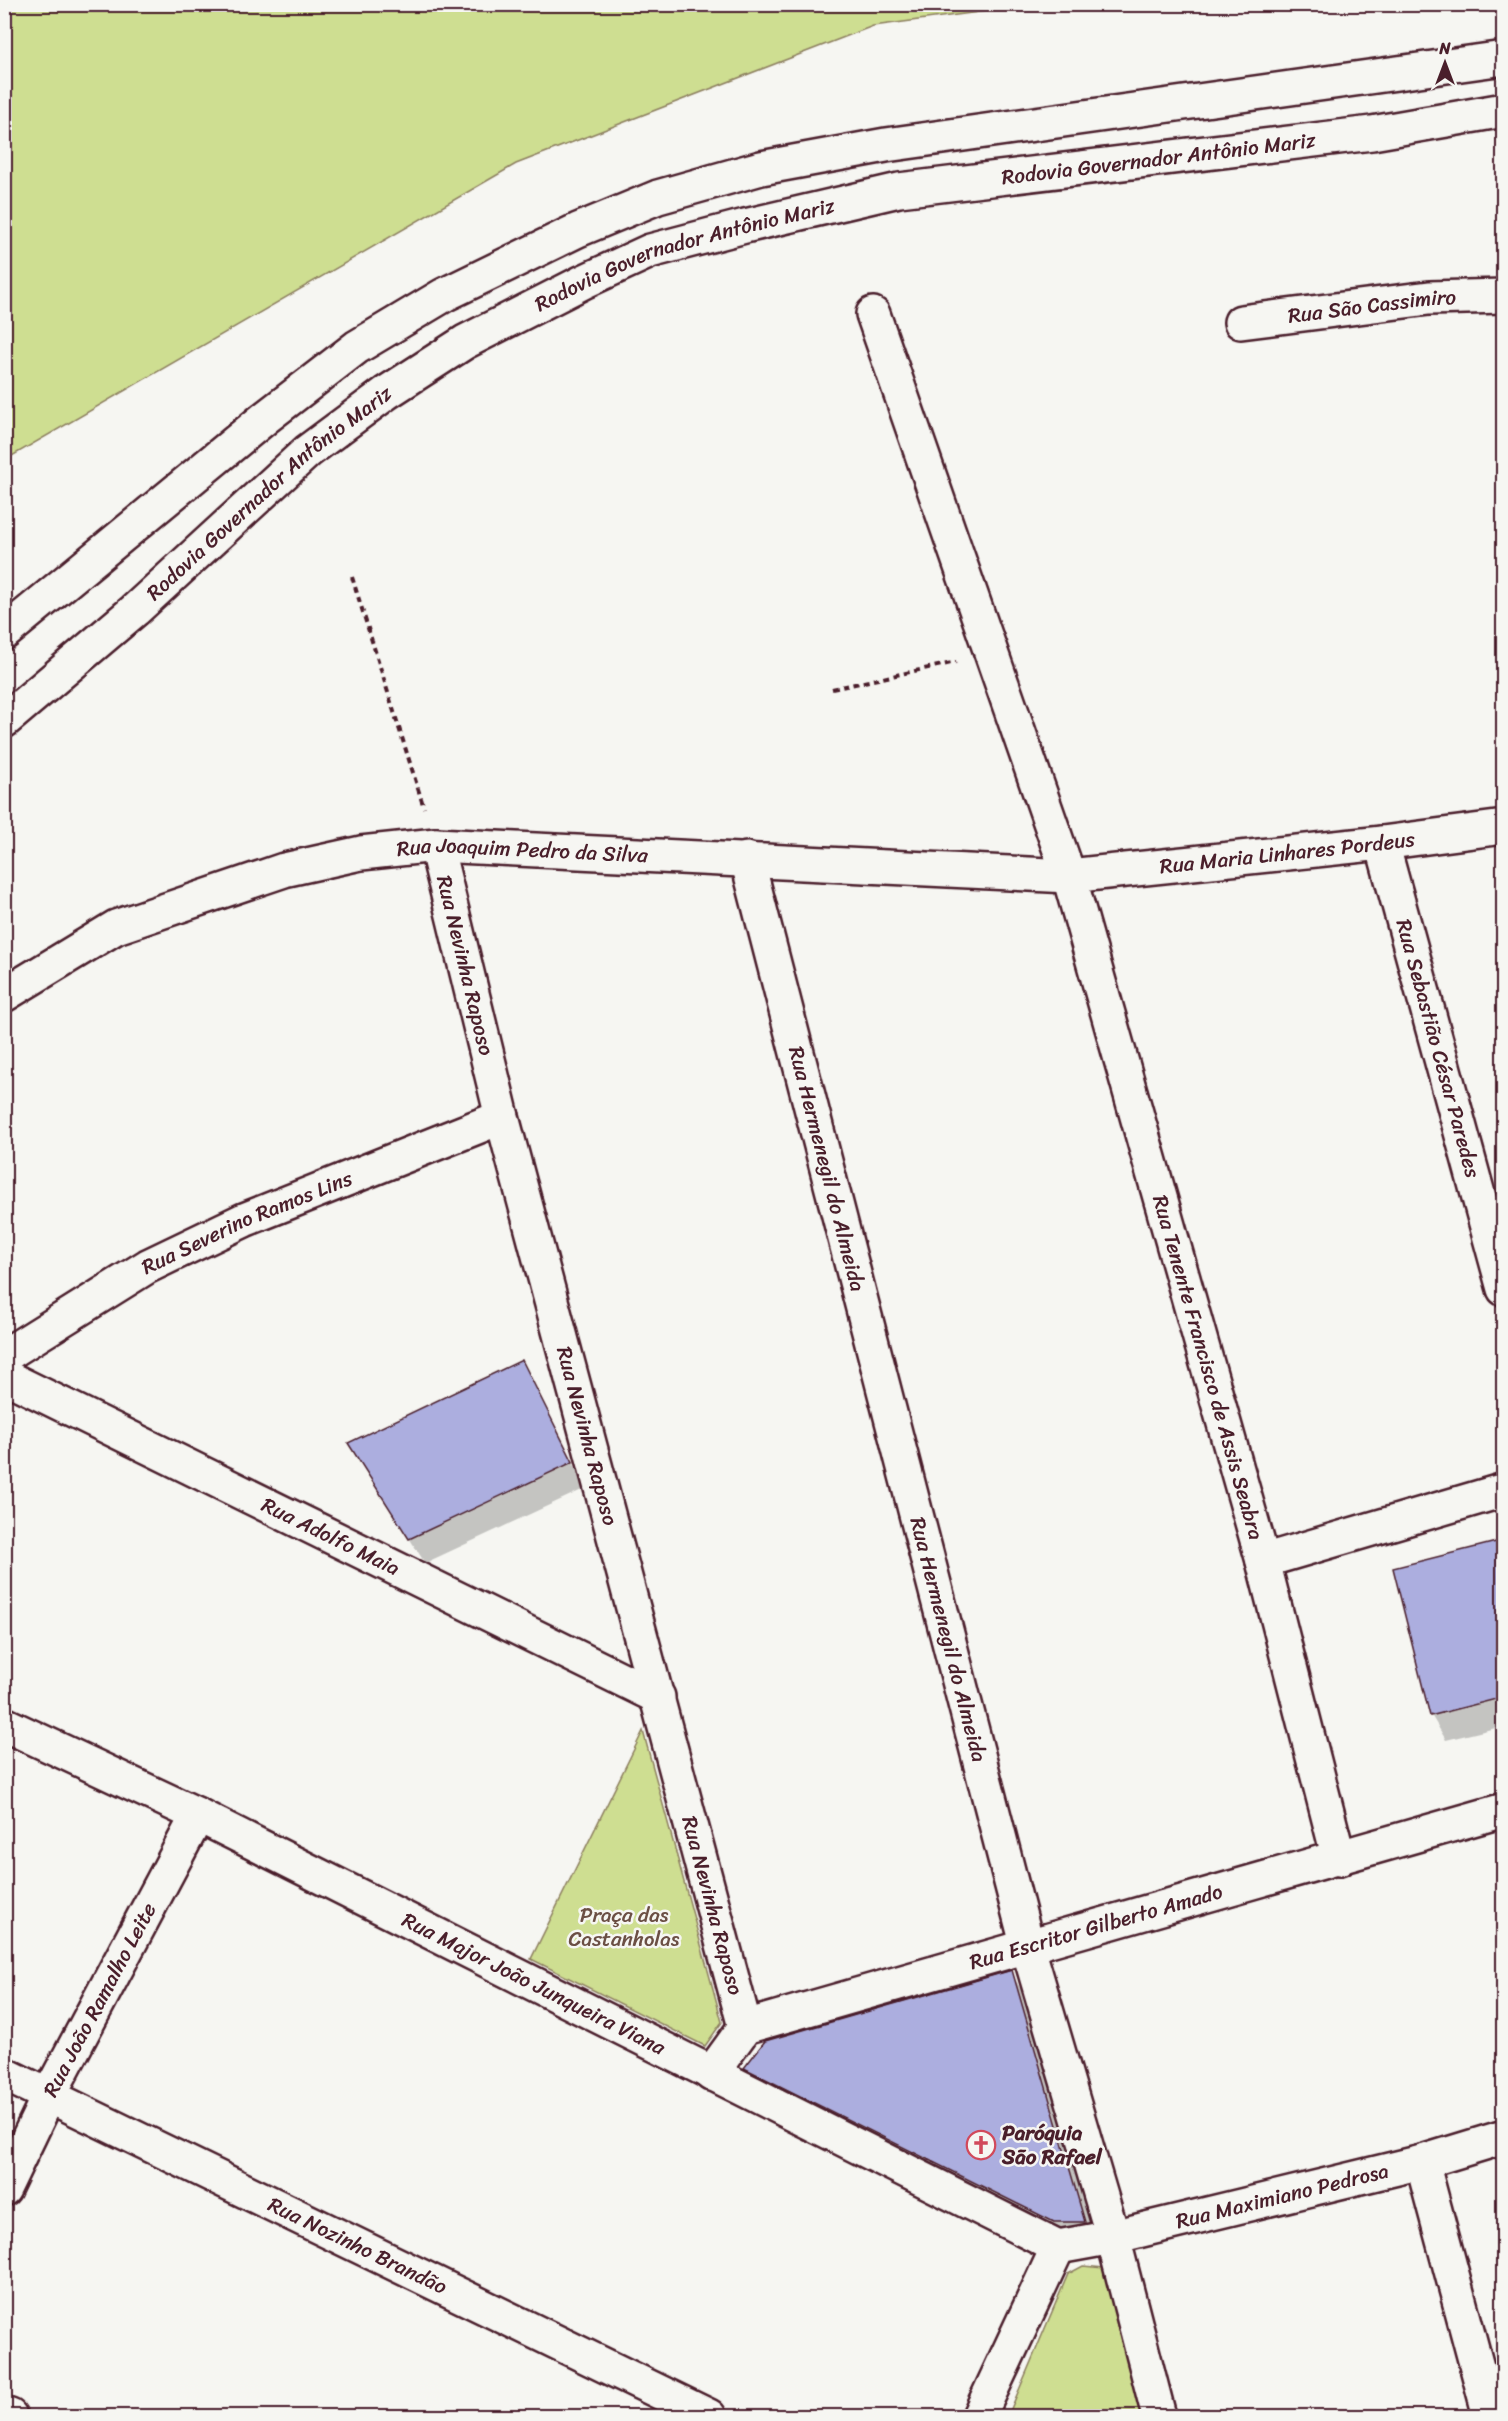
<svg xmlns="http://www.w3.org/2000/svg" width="1508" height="2421" font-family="Sriracha,sans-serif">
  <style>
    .green { fill: #cede91; stroke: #8c7e5e; stroke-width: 1.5 }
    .shadow { fill: #0003 }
    .building { fill: #acaedf; stroke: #4a1f2b; stroke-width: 1.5 }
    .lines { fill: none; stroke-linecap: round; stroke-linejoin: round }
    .minor-casing { stroke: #4a1f2b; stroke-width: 38 }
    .trunk-casing { stroke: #4a1f2b; stroke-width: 38 }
    .path { stroke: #4a1f2b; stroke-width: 4; stroke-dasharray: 6 4.5; stroke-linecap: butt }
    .minor { stroke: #f6f6f2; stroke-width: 33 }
    .trunk { stroke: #f6f6f2; stroke-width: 33 }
    .labels { text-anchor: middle; stroke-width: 5; stroke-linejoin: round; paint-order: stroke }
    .street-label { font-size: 21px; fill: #4a1f2b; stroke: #f6f6f2 }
    .park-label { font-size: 21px; fill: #6b4f44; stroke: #f6f6f2 }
    .poi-label { font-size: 21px; font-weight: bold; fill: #4a1f2b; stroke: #f6f6f2; text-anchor: start }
  </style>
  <rect width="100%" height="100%" fill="#f6f6f2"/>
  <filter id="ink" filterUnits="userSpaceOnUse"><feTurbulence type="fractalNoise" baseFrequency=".0167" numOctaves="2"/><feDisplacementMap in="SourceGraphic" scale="12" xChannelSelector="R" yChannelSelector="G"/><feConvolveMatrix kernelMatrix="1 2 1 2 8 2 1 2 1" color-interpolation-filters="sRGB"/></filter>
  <g filter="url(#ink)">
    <!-- green -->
    <path class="green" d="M5 4H1032V5L873 26 516 164 5 460Z
      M643 1731 722 2022 705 2046 531 1959Z
      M1083 2266 1104 2268 1142 2416H1008L1068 2274Z"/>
    <!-- shadow -->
    <path class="shadow" d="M522 1362 586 1488 425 1563 365 1468Z
      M1504 1541V1726L1446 1740 1431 1715Z
      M1011 1972 1030 2005 1103 2255 765 2101 746 2068Z"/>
    <!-- building -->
    <path class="building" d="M522 1360 573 1462 409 1539 348 1443Z
      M1504 1540V1697L1430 1716 1393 1568Z
      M1012 1970 1085 2222H1054L744 2068 765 2041Z"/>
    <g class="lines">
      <!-- minor casing -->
      <g class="minor-casing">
        <g id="minor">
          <path id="s1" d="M873 314 1069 876 1263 1561 1339 1859"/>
          <path id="s2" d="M1241 322 1429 298 1504 296"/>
          <path id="s3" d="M1382 843 1504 1289"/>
          <path id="s4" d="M436 845 502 1117 745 2027"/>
          <path id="s5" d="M747 859 1028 1948 1113 2237 1159 2416"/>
          <path id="s6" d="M4 995 116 927 284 870 361 853 436 845 1069 876 1382 843 1504 827"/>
          <path id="s7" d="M4 1356 148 1266 244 1220 502 1117"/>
          <path id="s8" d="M4 1376 658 1697"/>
          <path d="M1263 1561 1504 1490"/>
          <path id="s9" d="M4 1724 198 1815 1058 2247"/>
          <path id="s10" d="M4 2074 709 2416"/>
          <path id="s11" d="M711 2074 745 2027 1504 1810"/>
          <path d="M1422 2162 1490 2416"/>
          <path id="s12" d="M4 2189 49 2095 198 1815"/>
          <path id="s13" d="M1058 2247 1113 2237 1422 2162 1504 2137"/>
          <path d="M4 2414 10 2416"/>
          <path d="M979 2416 1058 2247"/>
        </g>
      </g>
      <!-- trunk casing -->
      <g class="trunk-casing">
        <g id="trunk">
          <path d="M4 633 265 418 357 347 444 295 578 230 658 197 761 168 886 145 1504 58"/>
          <path id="s14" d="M4 721 135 610 308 451 386 393 465 342 583 282 650 251 745 226 899 190 1372 133 1504 110"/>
        </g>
      </g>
      <!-- path -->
      <path class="path" d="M352 577 424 808
        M832 689 956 662"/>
      <!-- minor -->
      <use href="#minor" class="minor"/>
      <!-- trunk -->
      <use href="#trunk" class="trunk"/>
    </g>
  </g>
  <!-- icons -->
  <defs>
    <g id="church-ring" transform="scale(1.5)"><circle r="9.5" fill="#f6f6f2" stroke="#d1495b" stroke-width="1.5"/><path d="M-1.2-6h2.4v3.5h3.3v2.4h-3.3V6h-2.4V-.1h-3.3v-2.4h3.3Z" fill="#d1495b"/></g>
  </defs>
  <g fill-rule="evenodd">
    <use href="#church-ring" x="981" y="2145"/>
  </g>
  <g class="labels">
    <!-- street labels -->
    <g class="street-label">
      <text dy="7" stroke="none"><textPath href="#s14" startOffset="1322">Rodovia Governador Antônio Mariz</textPath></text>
      <text dy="7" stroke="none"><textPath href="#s14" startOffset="836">Rodovia Governador Antônio Mariz</textPath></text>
      <text dy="7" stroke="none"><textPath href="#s2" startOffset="132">Rua São Cassimiro</textPath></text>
      <text dy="7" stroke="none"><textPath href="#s14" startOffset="350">Rodovia Governador Antônio Mariz</textPath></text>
      <text dy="7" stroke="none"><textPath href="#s6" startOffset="549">Rua Joaquim Pedro da Silva</textPath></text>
      <text dy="7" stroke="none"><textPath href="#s6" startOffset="1316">Rua Maria Linhares Pordeus</textPath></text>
      <text dy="7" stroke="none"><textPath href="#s4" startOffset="124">Rua Nevinha Raposo</textPath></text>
      <text dy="7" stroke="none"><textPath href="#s3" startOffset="213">Rua Sebastião César Paredes</textPath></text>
      <text dy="7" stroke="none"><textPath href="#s5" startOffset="320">Rua Hermenegil do Almeida</textPath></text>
      <text dy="7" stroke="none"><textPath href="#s7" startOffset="278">Rua Severino Ramos Lins</textPath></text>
      <text dy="7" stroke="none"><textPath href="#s1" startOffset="1106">Rua Tenente Francisco de Assis Seabra</textPath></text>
      <text dy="7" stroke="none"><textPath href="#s4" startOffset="610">Rua Nevinha Raposo</textPath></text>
      <text dy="7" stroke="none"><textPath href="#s8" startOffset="364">Rua Adolfo Maia</textPath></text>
      <text dy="7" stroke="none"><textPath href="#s5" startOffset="806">Rua Hermenegil do Almeida</textPath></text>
      <text dy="7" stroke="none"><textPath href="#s4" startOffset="1096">Rua Nevinha Raposo</textPath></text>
      <text dy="7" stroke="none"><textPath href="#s11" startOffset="423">Rua Escritor Gilberto Amado</textPath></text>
      <text dy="7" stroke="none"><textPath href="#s9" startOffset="590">Rua Major João Junqueira Viana</textPath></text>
      <text dy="7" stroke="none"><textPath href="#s12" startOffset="212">Rua João Ramalho Leite</textPath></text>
      <text dy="7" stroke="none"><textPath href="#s13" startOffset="230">Rua Maximiano Pedrosa</textPath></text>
      <text dy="7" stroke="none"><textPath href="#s10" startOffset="393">Rua Nozinho Brandão</textPath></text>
    </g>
    <!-- park labels -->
    <g class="park-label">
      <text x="624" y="1922">Praça das<tspan x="624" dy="24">Castanholas</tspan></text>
    </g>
    <!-- poi labels -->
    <g class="poi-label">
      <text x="1002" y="2140">Paróquia<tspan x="1002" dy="24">São Rafael</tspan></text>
    </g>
  </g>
  <!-- margin -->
  <rect width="1508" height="2421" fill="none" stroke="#f6f6f2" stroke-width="24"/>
  <rect x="12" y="12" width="1484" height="2397" fill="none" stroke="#4a1f2b" stroke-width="2" filter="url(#ink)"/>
  <!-- north arrow -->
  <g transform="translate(1445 63)" stroke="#f6f6f2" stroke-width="4.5" paint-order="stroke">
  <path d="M0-4.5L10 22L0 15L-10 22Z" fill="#4a1f2b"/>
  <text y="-9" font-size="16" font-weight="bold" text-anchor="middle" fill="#4a1f2b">N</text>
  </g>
</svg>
